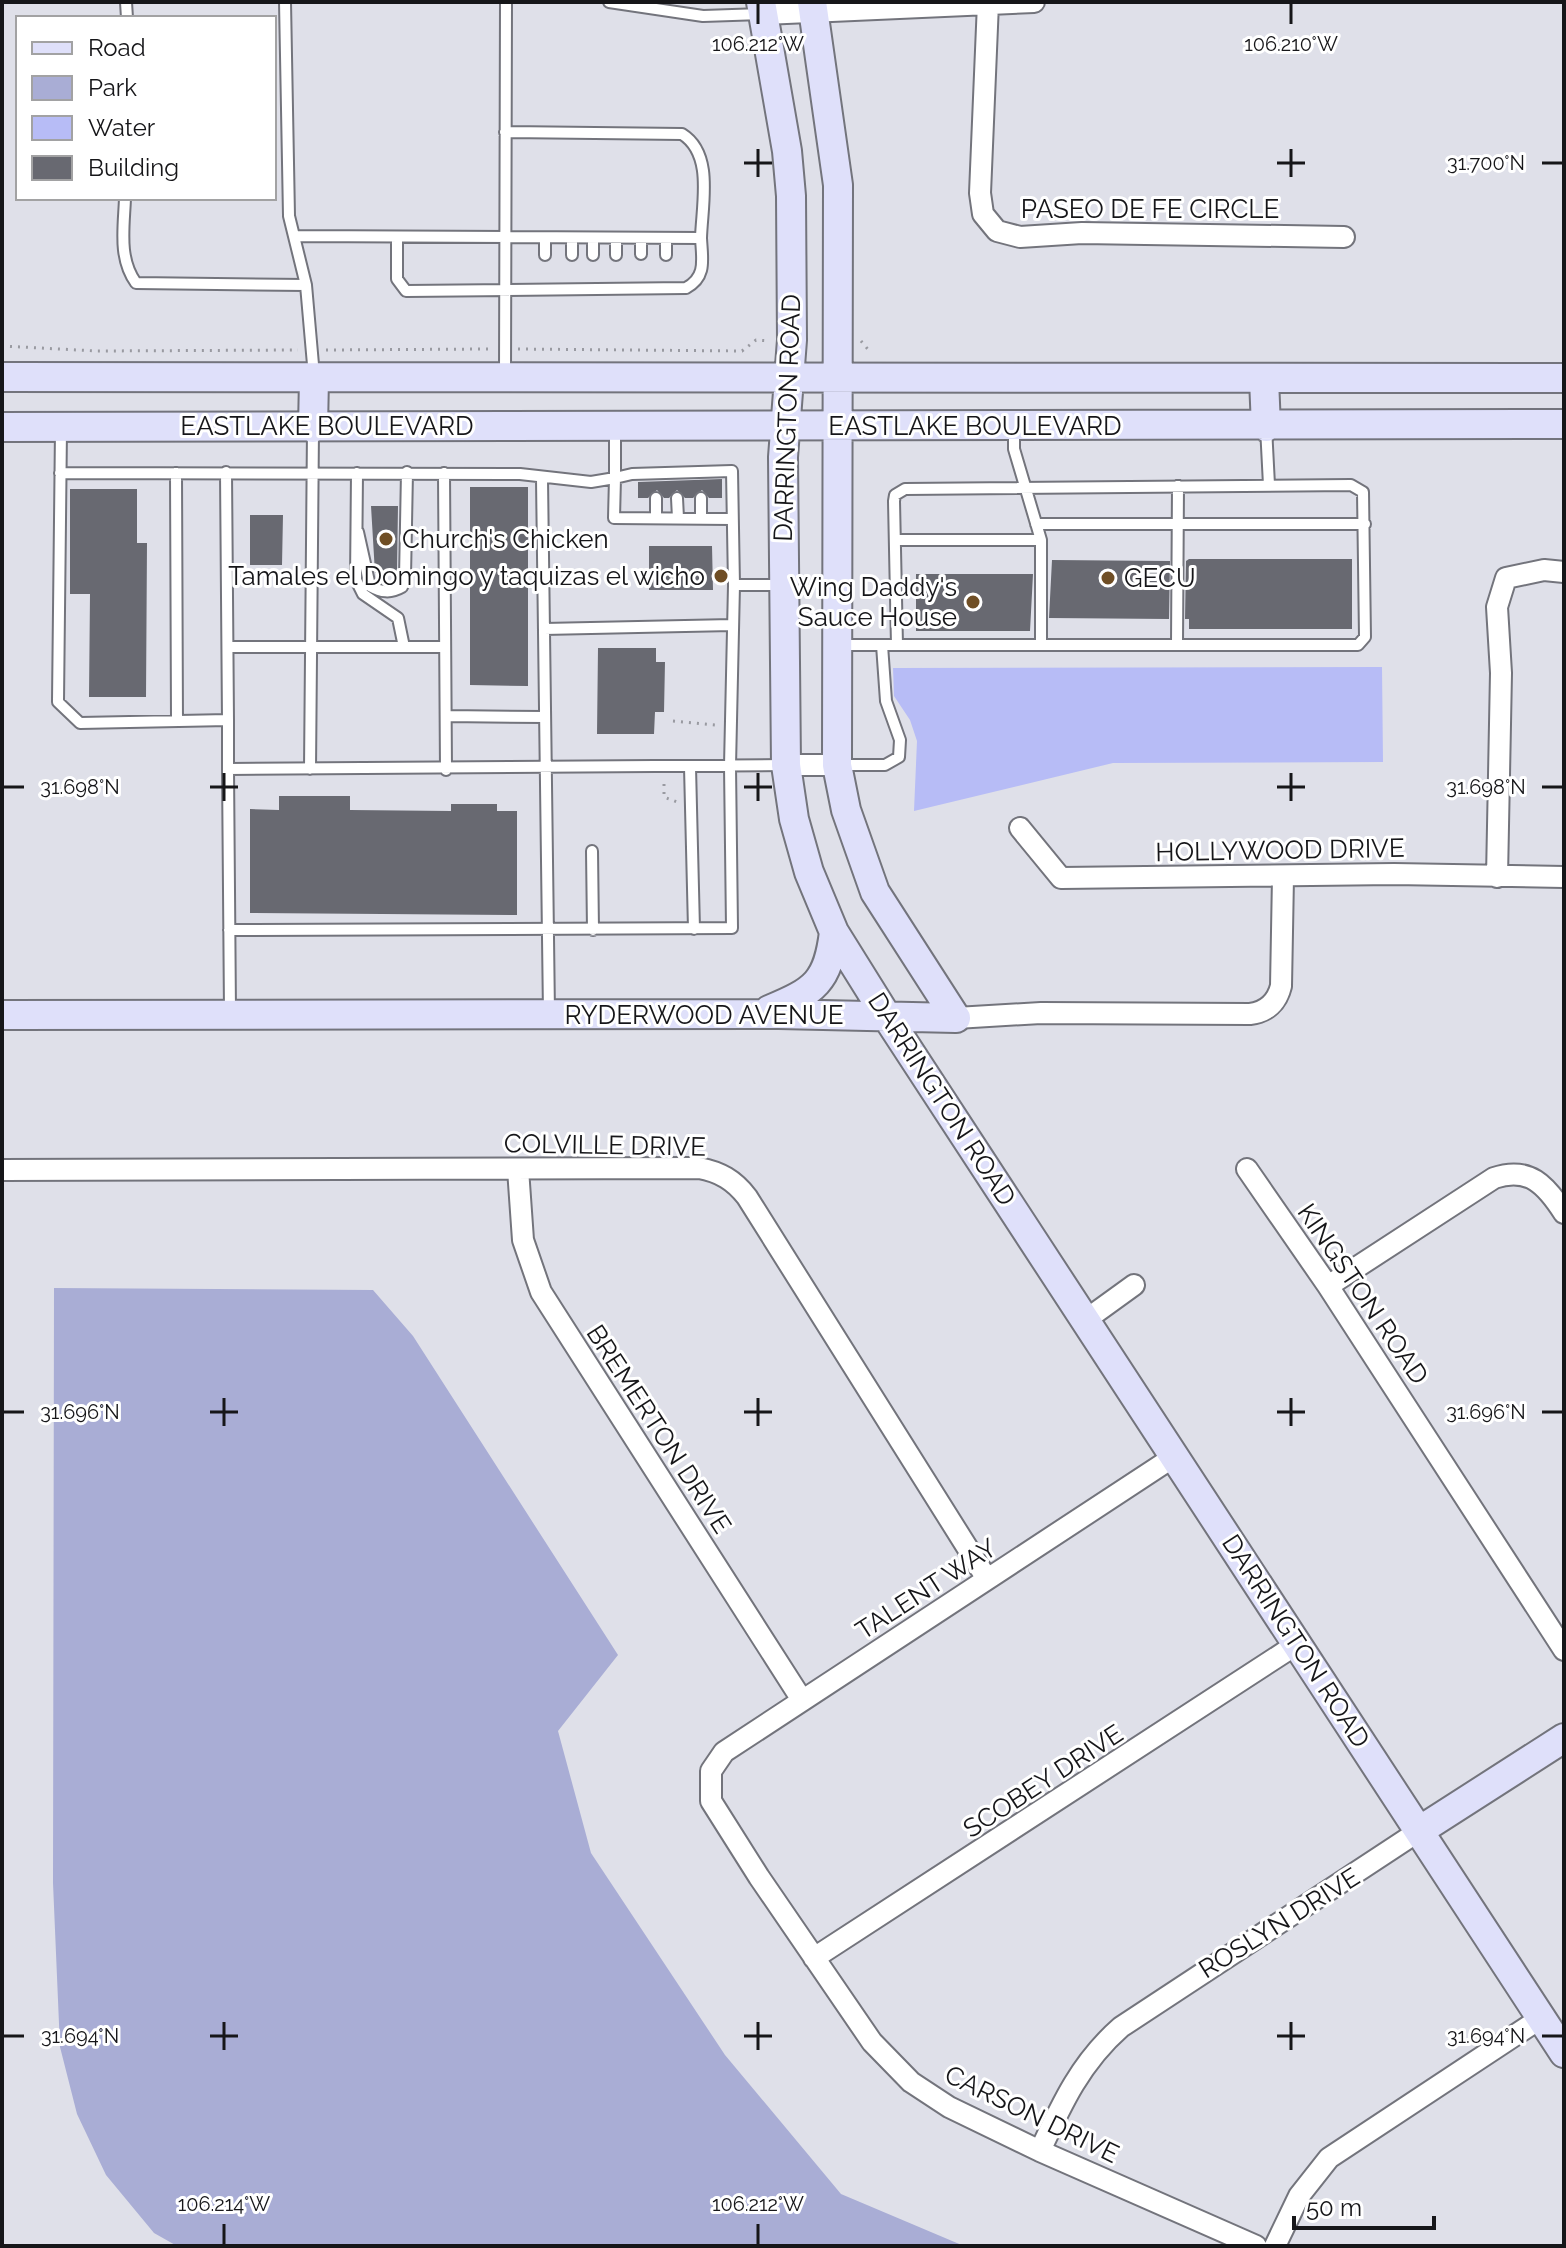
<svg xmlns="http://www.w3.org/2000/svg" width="1566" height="2248" font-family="Raleway,sans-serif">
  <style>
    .green { fill: #a9add5 }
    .water { fill: #b7bcf6 }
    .building { fill: #686971 }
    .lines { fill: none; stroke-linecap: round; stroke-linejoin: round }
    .lane-casing { stroke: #73747c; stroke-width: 14 }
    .street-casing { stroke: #73747c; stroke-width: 24 }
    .secondary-casing { stroke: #73747c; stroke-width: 32 }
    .path { stroke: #999aa1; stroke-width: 3; stroke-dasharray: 2 6; stroke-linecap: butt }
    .lane { stroke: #fff; stroke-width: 10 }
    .street { stroke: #fff; stroke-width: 20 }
    .secondary { stroke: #dfe0fa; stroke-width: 28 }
    .ticks { fill: none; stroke: #161619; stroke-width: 3 }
    .poi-dot { fill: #6f4e25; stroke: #fff; stroke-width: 3 }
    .labels { text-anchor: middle; stroke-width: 6; stroke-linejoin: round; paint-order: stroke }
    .street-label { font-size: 26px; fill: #161619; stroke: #fff }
    .poi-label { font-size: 26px; fill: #161619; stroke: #fff; text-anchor: start }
    .ticks-label { font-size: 20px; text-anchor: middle; fill: #161619; stroke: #fff; stroke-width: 6; stroke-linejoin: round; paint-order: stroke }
  </style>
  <rect width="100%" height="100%" fill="#dfe0e9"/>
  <!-- green -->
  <path class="green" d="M54 1288 373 1290 413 1336 618 1655 558 1731 591 1853 725 2055 841 2194 964 2246H177L154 2233 106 2175 77 2114 60 2047 53 1883Z"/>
  <!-- water -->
  <path class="water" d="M1382 667 1383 762 1113 763 914 811 917 741 910 720 894 696 893 668Z"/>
  <!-- building -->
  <path class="building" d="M722 479V498H709L702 490 693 498H685L677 490 669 498H664L657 490 648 498H638V482Z
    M470 487H528V686L470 685Z
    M70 489H137V543H147L146 697H89L90 594H70Z
    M371 506H398L397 572 375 573Z
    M250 515H283L282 565H250Z
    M649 546H712L713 590H649Z
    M1189 559H1352V629H1189V619H1185L1186 561Z
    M1052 560 1170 561 1169 619 1049 618Z
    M916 574H1033L1030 631H916Z
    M598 648H656V662H665L664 712H655L654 734H597Z
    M279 796H350V810L451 811V804H497V811H517V915L250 913V809L279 810Z"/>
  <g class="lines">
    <!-- lane casing -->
    <g class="lane-casing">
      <path id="lane" d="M126 2 127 18
        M285 2 289 216 306 285 314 376
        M609 2 703 16 762 14
        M125 198C124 227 118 258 136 283L306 285
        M295 236 701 238C702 204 714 154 682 134L505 132
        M397 238V279L406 291 686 288C707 277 702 259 701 238
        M593 238V255
        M616 238V255
        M641 238V254
        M666 238V255
        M545 239V255
        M572 255V239
        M505 375 506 2
        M1266 427 1269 485
        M615 428V478L632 474 732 471 734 585
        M61 429 58 702 80 723 228 720V769
        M1014 429V449L1041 540V643
        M226 472 228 720
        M60 473 520 474 591 482 615 478 614 518 732 519
        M176 473 177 721
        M357 473 356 580 363 594 398 618 404 647
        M444 473 446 770
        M542 479 549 1013
        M656 498V518
        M677 498 678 518
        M701 498V519
        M1036 524H1365
        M358 532 370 586C381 592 390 594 402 587L405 577 407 472
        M895 540H1041
        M544 629 732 625
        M1177 644 1178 486
        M839 645H1358L1365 637 1363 492 1351 485 905 489 895 495 894 501 897 645
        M228 647H445
        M446 716 545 717
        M839 765H885L899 757 900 740 886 701 882 645
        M690 767 694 929
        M310 769 313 430
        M592 851 593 930
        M229 930 732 928 730 766 734 585H781
        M230 1012 228 769 785 765"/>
    </g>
    <!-- street casing -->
    <g class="street-casing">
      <path id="street" d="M988 3 980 193 983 214 997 231 1020 237 1082 233 1344 237
        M764 14 1034 2
        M786 765H837
        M1020 828 1061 878 1394 874 1564 877
        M1497 877 1501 673 1497 607 1506 578 1544 570 1564 572
        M956 1018 1041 1013 1250 1014C1267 1012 1277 1002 1281 986L1283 877
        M518 1169 523 1240 541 1292 802 1700
        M1247 1169 1328 1286 1564 1650
        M2 1170 699 1168C720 1172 734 1180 747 1197L987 1579
        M1328 1286 1494 1178C1529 1166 1546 1185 1564 1213
        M1087 1319 1134 1285
        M1175 1456 724 1752 711 1771V1801L759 1877 872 2042 911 2082 949 2107 1040 2151 1256 2246
        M814 1958 1297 1644
        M1040 2151C1062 2103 1081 2062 1121 2027L1419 1831
        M1275 2246 1299 2196 1329 2158 1541 2018"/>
    </g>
    <!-- secondary casing -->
    <g class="secondary-casing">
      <path id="secondary" d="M761 2 787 151 791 196 792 340 783 457 786 765 794 819 809 872 834 932 887 1017 1564 2053
        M812 2 838 185 837 765 846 810 875 892 956 1018
        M2 377 1564 378
        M1264 379 1266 427
        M2 427 1564 424
        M313 428 314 378
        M769 1010C815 991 828 982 834 932
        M2 1015 779 1014 956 1018
        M1419 1831 1564 1738"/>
    </g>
    <!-- path -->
    <path class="path" d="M861 341 871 353
      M2 346 97 351 298 350
      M518 349 742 351 756 340 770 341
      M326 350 490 349
      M673 721 715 725
      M664 784V797L677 802"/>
    <!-- lane -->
    <use href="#lane" class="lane"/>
    <!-- street -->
    <use href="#street" class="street"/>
    <!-- secondary -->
    <use href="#secondary" class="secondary"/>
  </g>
  <!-- ticks -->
  <path class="ticks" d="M758 4V24M1291 4V24M758 149V177M1291 149V177M744 163H772M1277 163H1305M1542 163H1562M224 773V801M758 773V801M1291 773V801M4 787H24M210 787H238M744 787H772M1277 787H1305M1542 787H1562M224 1398V1426M758 1398V1426M1291 1398V1426M4 1412H24M210 1412H238M744 1412H772M1277 1412H1305M1542 1412H1562M224 2022V2050M758 2022V2050M1291 2022V2050M4 2036H24M210 2036H238M744 2036H772M1277 2036H1305M1542 2036H1562M224 2224V2244M758 2224V2244"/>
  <!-- markers -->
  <g class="poi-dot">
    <circle cx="386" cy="539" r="8"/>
    <circle cx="721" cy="576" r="8"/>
    <circle cx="1108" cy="578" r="8"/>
    <circle cx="973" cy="602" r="8"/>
  </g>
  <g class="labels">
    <!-- street labels -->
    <g class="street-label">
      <text x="1150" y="218">PASEO DE FE CIRCLE</text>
      <text transform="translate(787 418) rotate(-88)" y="9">DARRINGTON ROAD</text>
      <text x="327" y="435">EASTLAKE BOULEVARD</text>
      <text x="975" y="435">EASTLAKE BOULEVARD</text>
      <text transform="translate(1280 850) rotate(-1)" y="9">HOLLYWOOD DRIVE</text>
      <text x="704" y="1024">RYDERWOOD AVENUE</text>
      <text transform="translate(942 1099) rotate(57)" y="9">DARRINGTON ROAD</text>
      <text transform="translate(605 1145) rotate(1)" y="9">COLVILLE DRIVE</text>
      <text transform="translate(1363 1294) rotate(56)" y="9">KINGSTON ROAD</text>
      <text transform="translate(659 1429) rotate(57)" y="9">BREMERTON DRIVE</text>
      <text transform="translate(926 1589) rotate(-33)" y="9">TALENT WAY</text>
      <text transform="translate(1296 1641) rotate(57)" y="9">DARRINGTON ROAD</text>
      <text transform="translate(1043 1781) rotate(-33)" y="9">SCOBEY DRIVE</text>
      <text transform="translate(1279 1923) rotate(-32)" y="9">ROSLYN DRIVE</text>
      <text transform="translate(1032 2114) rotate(26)" y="9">CARSON DRIVE</text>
    </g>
    <!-- poi labels -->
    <g class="poi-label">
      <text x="402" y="548">Church's Chicken</text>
      <text x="705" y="585" text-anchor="end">Tamales el Domingo y taquizas el wicho</text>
      <text x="1124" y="587">GECU</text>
      <text x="957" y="596" text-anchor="end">Wing Daddy's<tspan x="957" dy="30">Sauce House</tspan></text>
    </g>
  </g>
  <g class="ticks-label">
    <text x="758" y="51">106.212°W</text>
    <text x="1291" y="51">106.210°W</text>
    <text x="1486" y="170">31.700°N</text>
    <text x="80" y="794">31.698°N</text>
    <text x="1486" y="794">31.698°N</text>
    <text x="80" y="1419">31.696°N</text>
    <text x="1486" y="1419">31.696°N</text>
    <text x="80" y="2043">31.694°N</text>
    <text x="1486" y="2043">31.694°N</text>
    <text x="224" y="2211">106.214°W</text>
    <text x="758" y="2211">106.212°W</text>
  </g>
  <!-- border -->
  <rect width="1566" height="2248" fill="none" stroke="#161619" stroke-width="8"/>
  <!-- legend -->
  <rect x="16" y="16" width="260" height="184" fill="#ffffff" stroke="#a2a2a3" stroke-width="2"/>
  <rect x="32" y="42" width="40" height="12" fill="#dfe0fa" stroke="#a2a2a3" stroke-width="2"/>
  <text x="88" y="56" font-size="24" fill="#161619">Road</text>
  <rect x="32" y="76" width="40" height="24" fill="#a9add5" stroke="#a2a2a3" stroke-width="2"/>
  <text x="88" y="96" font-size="24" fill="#161619">Park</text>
  <rect x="32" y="116" width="40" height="24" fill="#b7bcf6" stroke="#a2a2a3" stroke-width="2"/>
  <text x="88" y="136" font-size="24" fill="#161619">Water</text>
  <rect x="32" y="156" width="40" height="24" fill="#686971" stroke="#a2a2a3" stroke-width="2"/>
  <text x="88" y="176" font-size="24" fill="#161619">Building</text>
  <!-- scale -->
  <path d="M1294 2216v12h140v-12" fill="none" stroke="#161619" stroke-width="4"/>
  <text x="1306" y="2216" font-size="24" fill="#161619" stroke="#ffffff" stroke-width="6" paint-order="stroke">50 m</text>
</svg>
